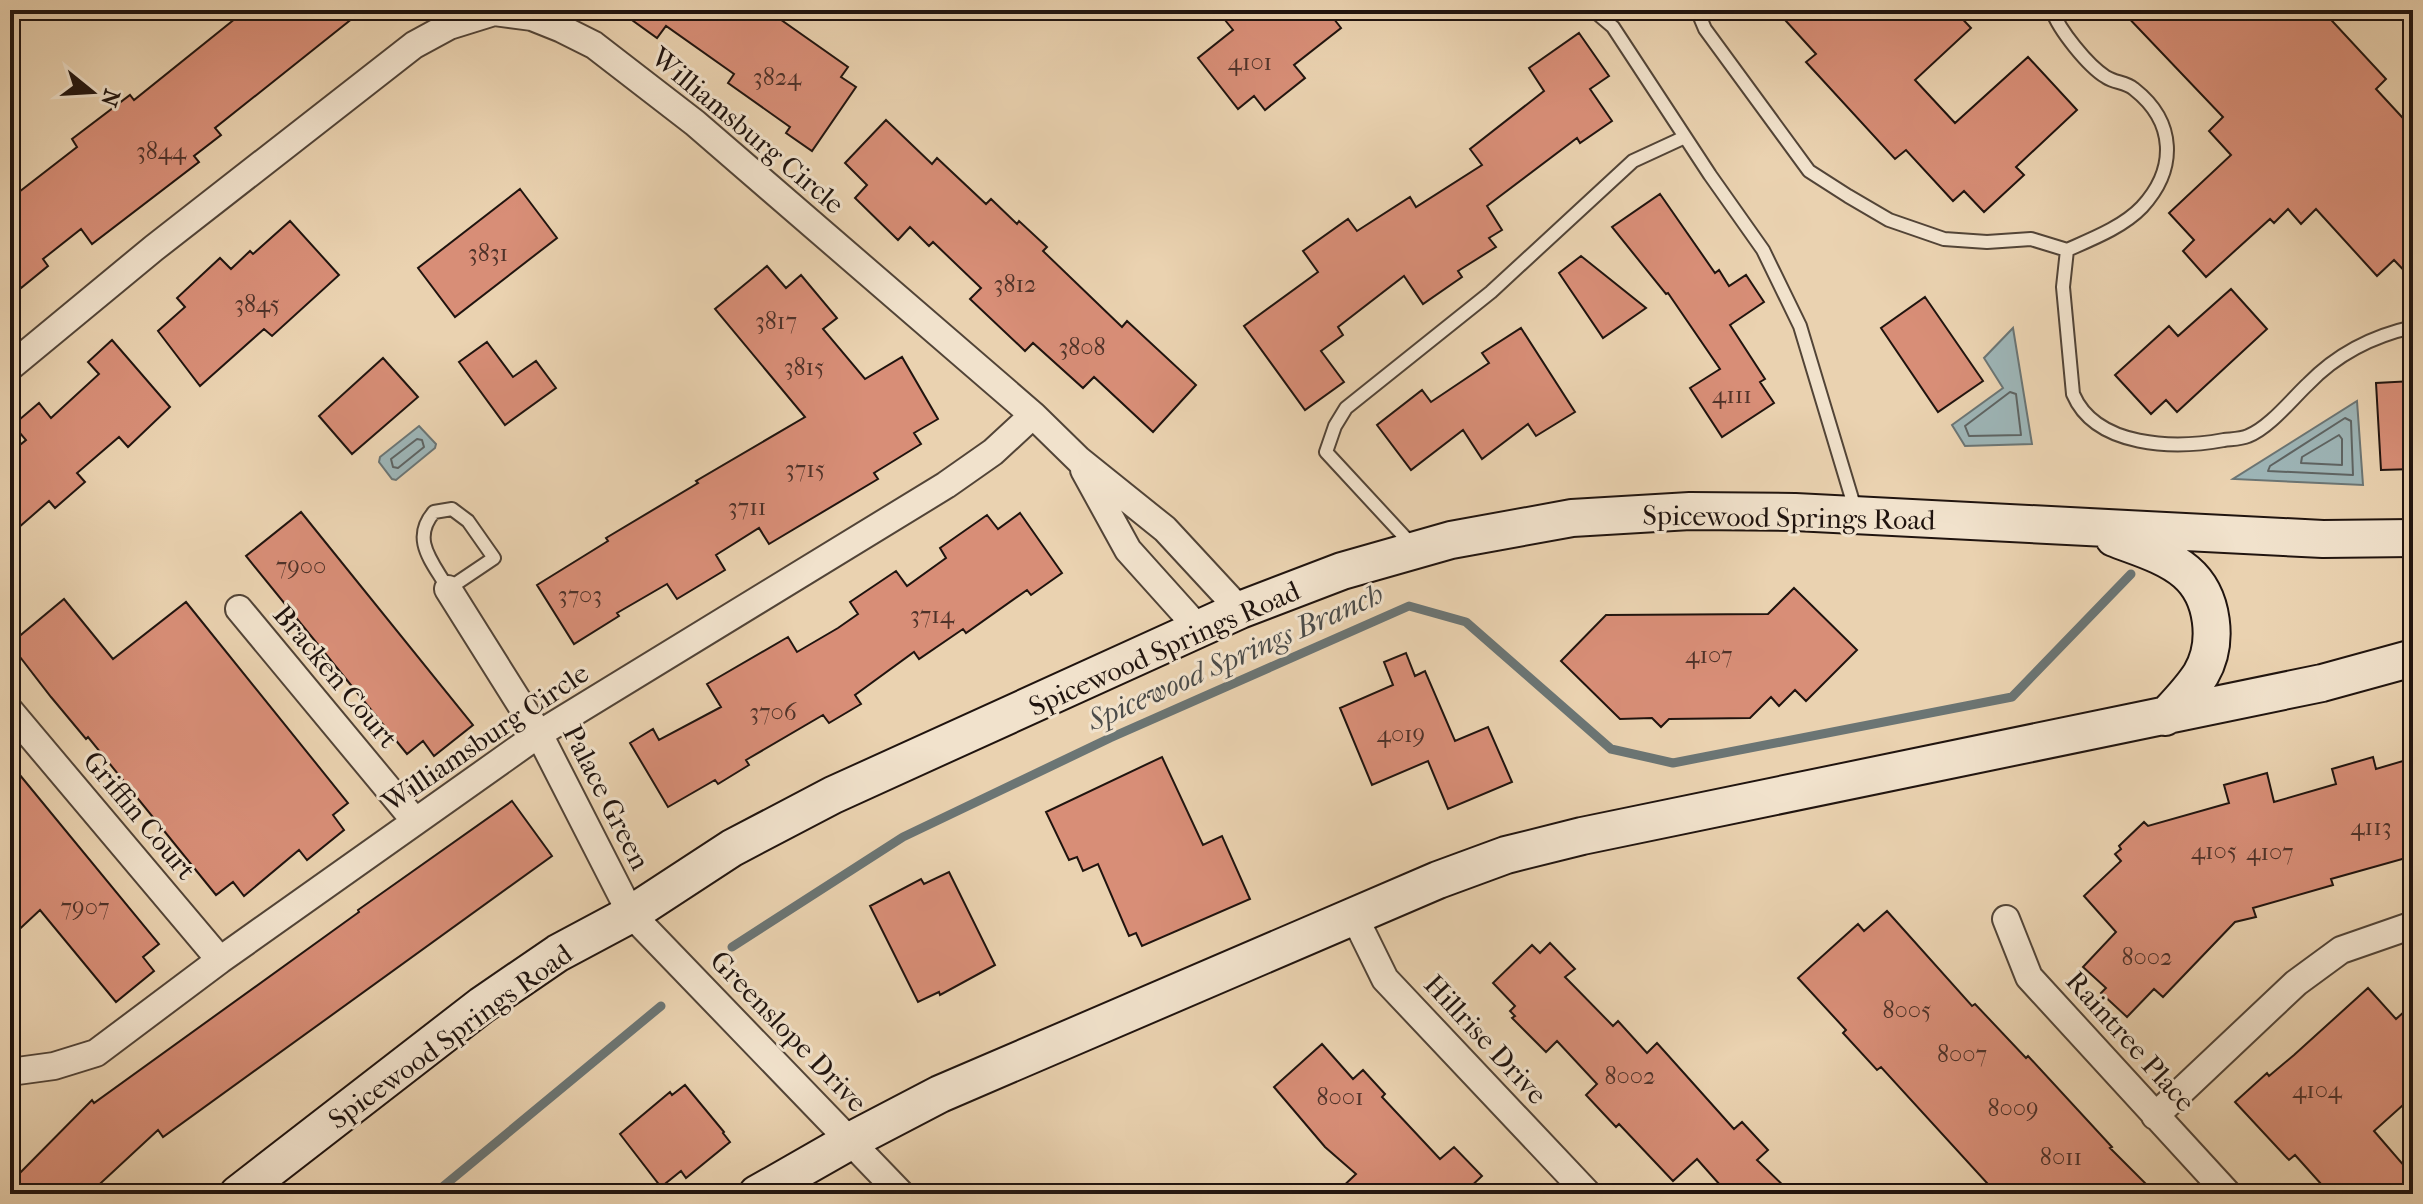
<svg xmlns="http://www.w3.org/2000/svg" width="2423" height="1204" font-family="'IM FELL French Canon',serif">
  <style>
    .water { fill: #9db5b7; stroke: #6b7574; stroke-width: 2 }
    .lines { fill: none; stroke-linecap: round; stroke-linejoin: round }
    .shore { stroke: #5e6463; stroke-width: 2 }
    .stream { stroke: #6b7574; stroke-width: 9 }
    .building { fill: #d88e77; stroke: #20140f; stroke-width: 2 }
    .lane-casing { stroke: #524437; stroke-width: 16 }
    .street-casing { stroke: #524437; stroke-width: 30 }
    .secondary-casing { stroke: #20140f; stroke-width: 40 }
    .lane { stroke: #f1e2cc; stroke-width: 12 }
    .street { stroke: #f1e2cc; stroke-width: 26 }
    .secondary { stroke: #f1e2cc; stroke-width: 36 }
    .labels { text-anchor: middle; stroke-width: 6; stroke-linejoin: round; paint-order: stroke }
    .number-label { font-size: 24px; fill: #4e3229 }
    .street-label { font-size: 28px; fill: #20140f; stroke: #f1e2cc }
    .water-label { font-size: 30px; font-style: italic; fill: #4c4c4a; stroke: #f1e2cc }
  </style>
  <rect width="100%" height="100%" fill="#ead2b0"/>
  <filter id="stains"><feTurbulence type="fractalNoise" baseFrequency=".0025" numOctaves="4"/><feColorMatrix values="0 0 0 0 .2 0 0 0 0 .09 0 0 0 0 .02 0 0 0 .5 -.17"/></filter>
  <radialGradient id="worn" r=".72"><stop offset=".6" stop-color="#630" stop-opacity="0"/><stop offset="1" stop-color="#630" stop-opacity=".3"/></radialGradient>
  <!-- water -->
  <path class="water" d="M2013 328 2032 444 1965 446 1952 425 2003 388 1984 358Z
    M2357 401 2363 485 2233 479Z
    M419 426 436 444 435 448 396 480 392 479 379 462 380 457Z"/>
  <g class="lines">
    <!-- shore -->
    <path class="shore" d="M2010 392 2016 394 2021 435 1969 436 1965 426Z
      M2345 418 2351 421 2353 475 2268 471 2270 466Z
      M2339 435 2342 439V465L2301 463 2302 457Z
      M417 439 422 440 424 447 398 468 393 467 391 459Z"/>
    <!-- stream -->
    <path class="stream" d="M732 947 903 837 1110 738 1409 606 1466 622 1611 749 1673 763 2012 697 2131 574
      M434 1194 661 1006"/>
  </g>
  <!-- building -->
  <path class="building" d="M246 10H363L215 128 221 135 194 156 199 162 92 244 81 229 43 259 48 266 21 288 10 275V199L77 147 72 139 130 95 134 100Z
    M618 10H767L848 67 841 77 856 87 812 151 786 133 790 127 728 83 734 74 666 26 657 38Z
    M1217 10H1327L1341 28 1294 65 1305 78 1265 110 1254 96 1238 109 1198 58 1233 30Z
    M1776 10H1954L1971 28 1915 80 1955 123 2028 57 2077 110 2016 167 2024 175 1984 212 1964 191 1953 201 1906 150 1895 159 1806 62 1816 54Z
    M2121 10H2322L2386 79 2376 89 2413 129V280L2394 260 2377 276 2316 209 2301 224 2288 209 2274 223 2270 219 2206 277 2183 251 2194 240 2169 213 2231 155 2209 131 2223 117Z
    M1579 33 1609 76 1590 89 1612 121 1580 143 1577 138 1487 206 1502 230 1489 238 1496 247 1458 271 1462 277 1423 304 1404 276 1338 327 1343 335 1321 351 1344 382 1305 410 1244 326 1318 272 1303 251 1348 219 1357 231 1410 197 1416 207 1482 165 1470 149 1544 91 1529 68Z
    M886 120 932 164 937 158 986 204 991 199 1017 224 1019 221 1047 247 1043 251 1122 327 1127 321 1196 385 1153 432 1094 377 1083 388 1033 343 1025 351 970 299 981 288 933 242 929 246 910 227 898 240 855 198 867 185 845 163Z
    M520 189 557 238 455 317 418 268Z
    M1660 194 1715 273 1719 270 1729 286 1746 275 1764 302 1730 325 1765 379 1760 382 1774 403 1722 437 1690 388 1720 369 1668 293 1666 294 1612 227Z
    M290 221 339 275 272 336 264 329 200 386 158 331 185 307 177 298 220 258 231 269 250 251 253 254Z
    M1581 256 1646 308 1603 338 1559 273Z
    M767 266 786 288 801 275 837 318 823 329 865 379 902 357 938 419 914 433 921 444 874 473 878 479 769 544 759 528 716 555 725 570 677 599 667 584 617 613 619 616 574 644 537 585 608 541 606 538 698 483 696 481 805 417 715 309Z
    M2231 289 2267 329 2177 412 2166 400 2151 414 2115 375 2169 326 2178 336Z
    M1925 297 1983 381 1938 412 1881 328Z
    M1521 328 1575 412 1536 436 1528 424 1482 459 1463 430 1411 470 1377 425 1422 390 1431 402 1489 363 1482 353Z
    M112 340 170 407 128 447 119 437 77 473 85 482 55 508 49 501 10 535V453L26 440 13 425 39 403 51 418 99 374 88 362Z
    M487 342 513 377 536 361 556 388 505 425 459 362Z
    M383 358 418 397 352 454 319 416Z
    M2413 381V469L2381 470 2376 383Z
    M301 512 473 725 434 756 423 741 407 754 246 556Z
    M1020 513 1062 573 1031 595 1027 590 966 633 963 629 919 659 914 652 855 695 861 704 829 723 823 715 746 760 749 765 718 784 715 780 668 807 630 743 653 729 659 740 721 707 707 684 788 637 797 652 838 628 858 614 850 602 896 571 907 586 946 558 940 548 987 515 998 529Z
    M1794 588 1857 650 1806 701 1795 690 1779 706 1771 697 1750 718 1669 719 1661 727 1652 718 1620 719 1561 661 1606 615 1768 614Z
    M64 599 113 659 186 602 348 803 333 815 344 830 307 860 299 850 244 896 233 882 216 895 88 737 86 739 51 697 10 644Z
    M1406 653 1415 676 1425 671 1455 741 1488 727 1512 782 1448 809 1428 761 1372 785 1340 708 1393 685 1384 662Z
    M1162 757 1203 845 1222 836 1250 899 1142 946 1136 933 1129 936 1098 864 1083 871 1077 857 1069 860 1046 812Z
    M2373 757 2376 769 2413 758V856L2331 879 2333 885 2253 908 2256 917 2235 922 2163 997 2154 989 2127 1017 2101 993 2106 988 2083 967 2116 932 2084 896 2121 861 2115 854 2121 849 2119 846 2144 822 2148 826 2229 803 2224 785 2267 773 2274 802 2336 784 2332 769Z
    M10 763 159 944 143 957 154 971 116 1002 40 910 10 938Z
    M512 801 552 856 163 1137 158 1130 89 1194H10V1183L92 1100 94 1103 359 912 358 910Z
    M949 872 995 965 940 995 939 992 918 1002 870 906 921 879 924 884Z
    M1887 911 1972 1006 1975 1004 2026 1058 2028 1056 2112 1147 2110 1148 2156 1194H1997L1881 1067 1877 1070 1843 1033 1846 1030 1798 978 1858 924 1864 931Z
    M1550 943 1575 969 1565 977 1613 1026 1618 1021 1647 1053 1657 1043 1734 1129 1742 1122 1768 1150 1757 1160 1792 1194H1728L1697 1159 1673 1181 1619 1124 1616 1127 1586 1095 1597 1084 1557 1041 1546 1052 1512 1018 1515 1016 1510 1011 1515 1006 1493 983 1532 945 1540 953Z
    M2368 988 2396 1019 2413 1004V1096L2374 1131 2413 1176V1194H2330L2295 1155 2289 1160 2235 1102 2267 1073 2269 1076 2294 1055Z
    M1322 1044 1353 1079 1363 1070 1385 1094 1382 1097 1440 1159 1454 1147 1482 1176 1463 1194H1335L1356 1174 1325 1147 1274 1087Z
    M685 1085 724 1132 723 1133 730 1142 686 1178 681 1171 661 1187 620 1134 670 1092 672 1095Z"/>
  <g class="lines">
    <!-- lane casing -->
    <g class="lane-casing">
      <path id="lane" d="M1593 10 1613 27 1710 175 1763 250 1800 326 1856 512
        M1697 10 1705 29 1809 171 1848 196 1889 220 1944 239 1987 242 2031 239 2067 250
        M2052 10C2059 30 2088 66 2106 77 2115 83 2126 82 2134 89 2176 122 2177 169 2142 207 2123 227 2092 239 2067 250L2063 287 2073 394C2096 448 2175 449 2224 440 2232 439 2241 439 2248 436 2269 428 2292 399 2308 384 2338 353 2372 336 2413 327
        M452 509 468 521 494 558 448 589C433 562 410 540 434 512Z
        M1413 546 1326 452 1335 426 1346 408 1491 292 1633 161 1685 137"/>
    </g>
    <!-- street casing -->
    <g class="street-casing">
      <path id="street" d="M10 367 154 248 414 45 449 26 494 12 532 17 562 29 594 45 695 123 1033 415 1079 460 1165 529 1240 610
        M1084 470 1128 550 1199 629
        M448 589 539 734 631 914 901 1194
        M239 609 415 821
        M10 711 220 960
        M1354 916 1385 979 1588 1194
        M2006 919 2029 977 2228 1194
        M10 1072 54 1066 96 1053 220 960 539 734 946 485 993 452 1033 415
        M2155 1116 2296 983 2341 950 2413 925"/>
    </g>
    <!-- secondary casing -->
    <g class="secondary-casing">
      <path id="secondary" d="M2114 538C2137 547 2166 555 2186 572 2214 596 2219 643 2201 674 2191 690 2178 703 2165 717
        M238 1194 482 1005 558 953 631 914 732 848 833 795 1240 610 1342 571 1451 540 1572 518 1690 511 1795 512 2323 539 2413 538
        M757 1194 850 1141 940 1094 1438 880 1506 855 1582 836 2322 683 2413 658"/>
    </g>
    <!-- lane -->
    <use href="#lane" class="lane"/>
    <!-- street -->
    <use href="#street" class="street"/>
    <!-- secondary -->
    <use href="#secondary" class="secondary"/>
  </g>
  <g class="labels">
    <!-- number labels -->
    <g class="number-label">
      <text x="1250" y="70">4101</text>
      <text x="777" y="85">3824</text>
      <text x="161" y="159">3844</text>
      <text x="488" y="261">3831</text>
      <text x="1015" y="292">3812</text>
      <text x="257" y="312">3845</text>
      <text x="776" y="329">3817</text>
      <text x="1082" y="355">3808</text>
      <text x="804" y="375">3815</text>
      <text x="1732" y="403">4111</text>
      <text x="805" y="477">3715</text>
      <text x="747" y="515">3711</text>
      <text x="301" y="574">7900</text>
      <text x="580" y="603">3703</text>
      <text x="932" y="623">3714</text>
      <text x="1709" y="663">4107</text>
      <text x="773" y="720">3706</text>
      <text x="1401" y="742">4019</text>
      <text x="2371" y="835">4113</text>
      <text x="2214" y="859">4105</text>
      <text x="2270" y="860">4107</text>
      <text x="85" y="915">7907</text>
      <text x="2147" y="965">8002</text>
      <text x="1907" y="1018">8005</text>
      <text x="1962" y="1062">8007</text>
      <text x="1630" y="1084">8002</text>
      <text x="2317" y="1098">4104</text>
      <text x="1340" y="1105">8001</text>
      <text x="2013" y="1116">8009</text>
      <text x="2061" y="1165">8011</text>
    </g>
    <!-- street labels -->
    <g class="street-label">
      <text transform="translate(748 130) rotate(40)" y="10">Williamsburg Circle</text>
      <text transform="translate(1789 517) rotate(1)" y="10">Spicewood Springs Road</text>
      <text transform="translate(1164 648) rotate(-24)" y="10">Spicewood Springs Road</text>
      <text transform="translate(336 676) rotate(50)" y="10">Bracken Court</text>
      <text transform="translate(485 737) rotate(-34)" y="10">Williamsburg Circle</text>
      <text transform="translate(607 797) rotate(63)" y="10">Palace Green</text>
      <text transform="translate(140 815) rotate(50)" y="10">Griffin Court</text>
      <text transform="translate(789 1031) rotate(46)" y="10">Greenslope Drive</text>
      <text transform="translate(450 1036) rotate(-36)" y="10">Spicewood Springs Road</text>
      <text transform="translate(1486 1039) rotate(47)" y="10">Hillrise Drive</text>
      <text transform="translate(2131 1041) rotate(48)" y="10">Raintree Place</text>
    </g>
    <!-- water labels -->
    <g class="water-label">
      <text transform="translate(1235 657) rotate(-24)" y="10">Spicewood Springs Branch</text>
    </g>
  </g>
  <!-- margin -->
  <rect width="2423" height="1204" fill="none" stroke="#ead2b0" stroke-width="40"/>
  <rect x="12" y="12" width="2399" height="1180" fill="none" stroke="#20140f" stroke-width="4"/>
  <rect x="20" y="20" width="2383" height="1164" fill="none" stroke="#20140f" stroke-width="2"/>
  <!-- north arrow -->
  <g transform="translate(92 92) rotate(108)" stroke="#f1e2cc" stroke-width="6" paint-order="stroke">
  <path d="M0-6L14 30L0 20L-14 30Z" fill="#20140f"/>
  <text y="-12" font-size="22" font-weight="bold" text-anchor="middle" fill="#20140f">N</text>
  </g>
  <rect width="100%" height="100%" filter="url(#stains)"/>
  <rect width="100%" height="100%" fill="url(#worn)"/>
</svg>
